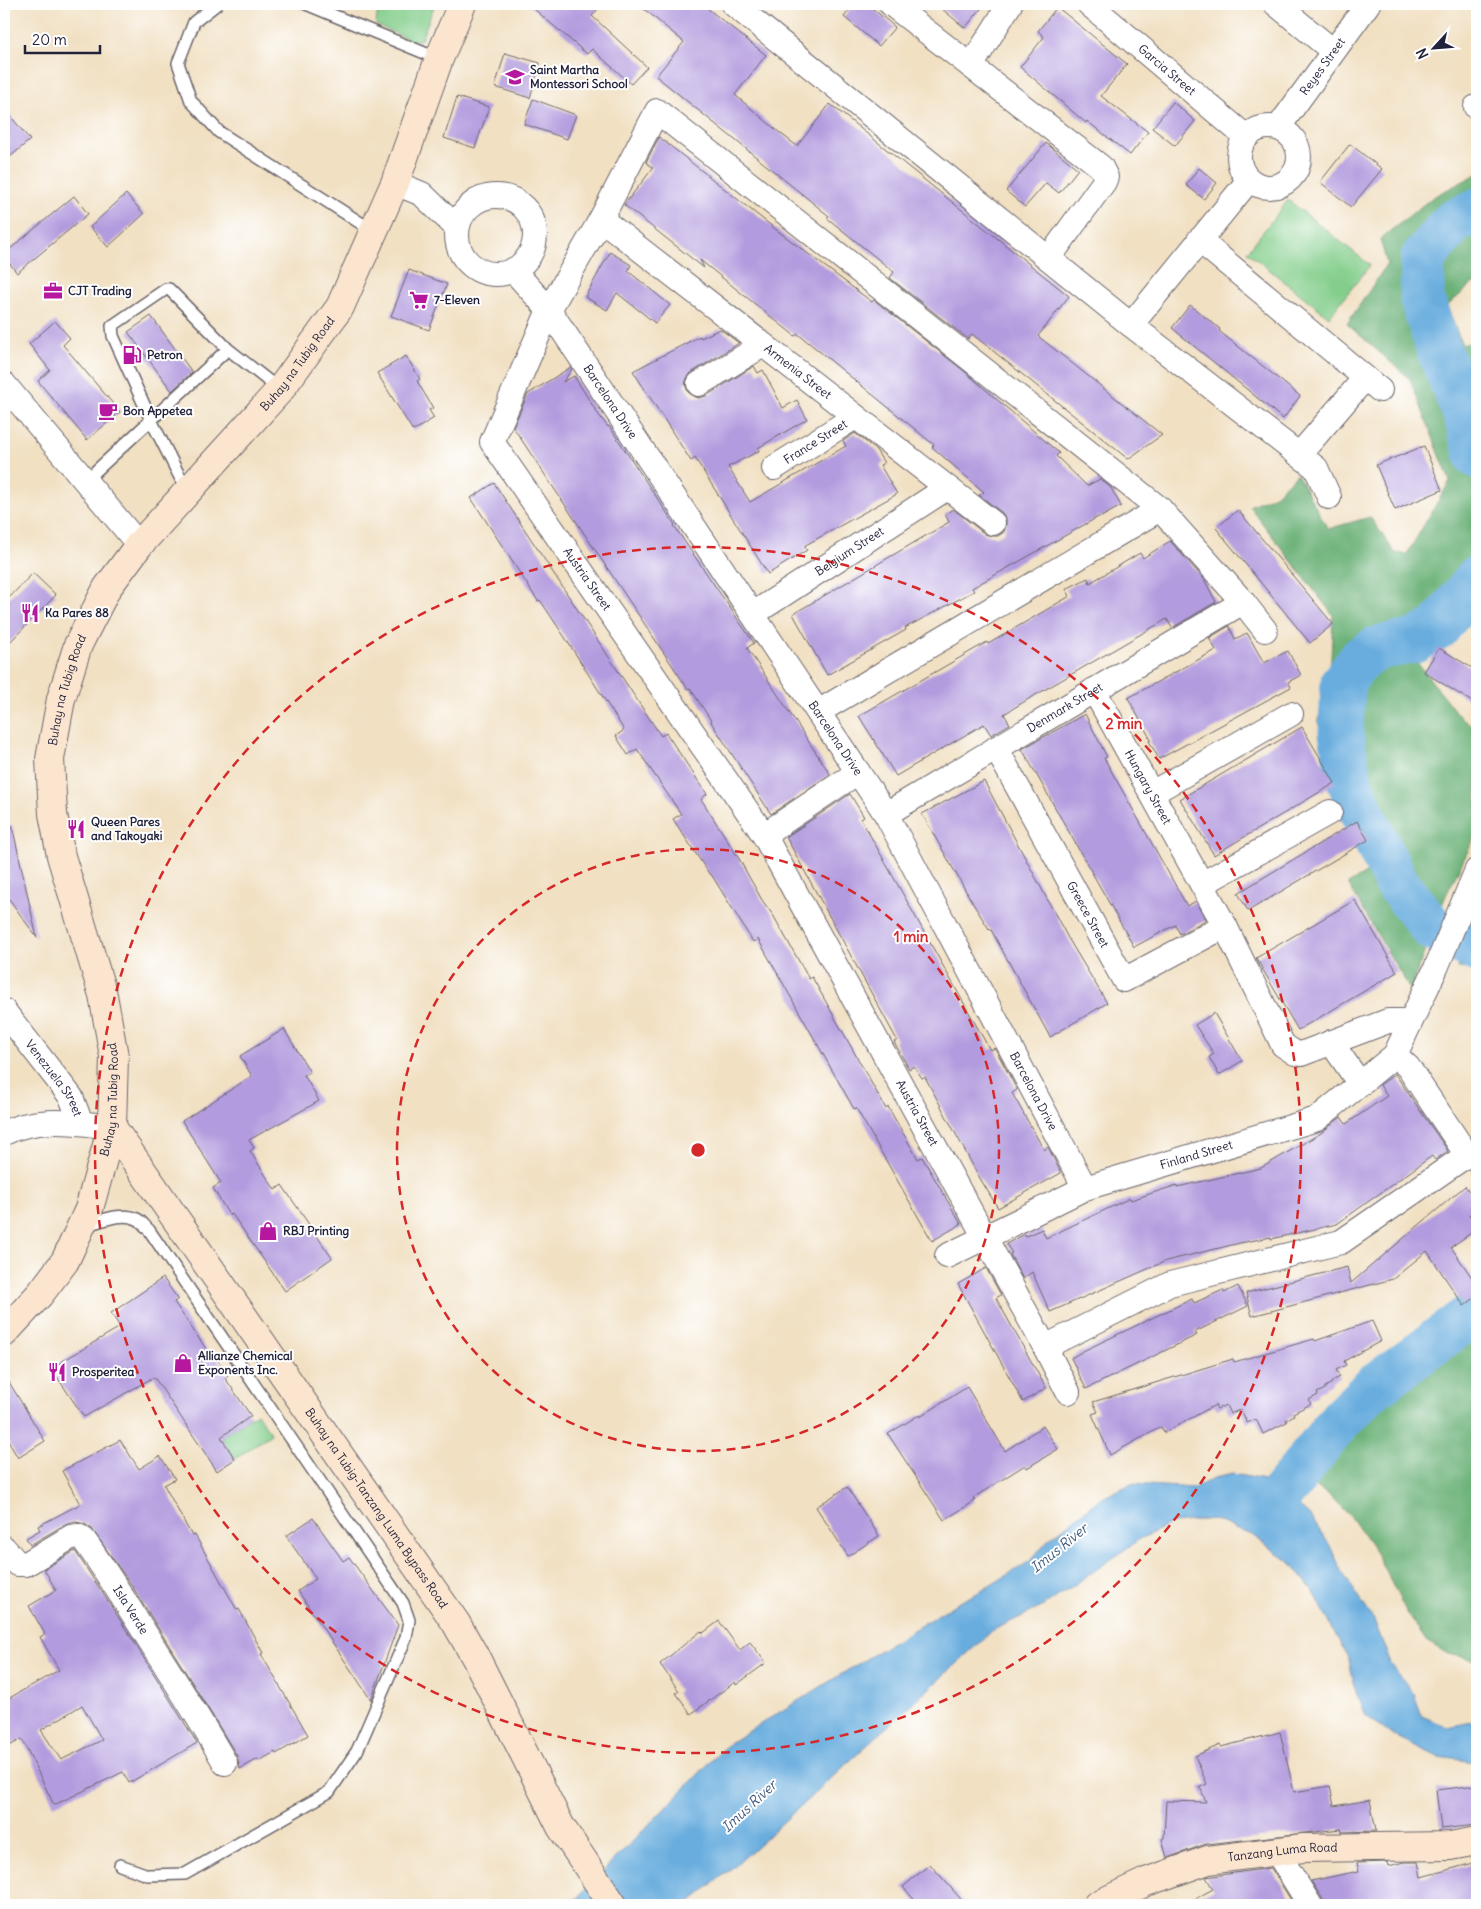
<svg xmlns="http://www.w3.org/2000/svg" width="1481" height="1909" font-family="Delius,sans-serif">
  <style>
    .green { fill: #83ce8b; stroke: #527863 }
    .forest { fill: #6ab177; stroke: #466a59 }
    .water { fill: #69adde; stroke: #46688c }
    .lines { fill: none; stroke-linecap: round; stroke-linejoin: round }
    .river { stroke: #69adde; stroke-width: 45 }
    .building { fill: #b29bde; fill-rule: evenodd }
    .lane-casing { stroke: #6a646a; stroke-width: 14 }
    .street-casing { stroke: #6a646a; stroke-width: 26 }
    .secondary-casing { stroke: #6a646a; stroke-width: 30 }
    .lane { stroke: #fff; stroke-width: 11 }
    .street { stroke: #fff; stroke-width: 24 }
    .secondary { stroke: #fbe5cf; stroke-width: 28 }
    .ring { fill: none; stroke: #d62828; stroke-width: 2.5; stroke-dasharray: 9 6 }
    .labels { text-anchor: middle; stroke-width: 4; stroke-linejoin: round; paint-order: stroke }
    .street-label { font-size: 12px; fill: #22223b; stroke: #fff }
    .poi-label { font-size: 12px; font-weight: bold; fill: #22223b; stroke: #fff; text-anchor: start }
    .water-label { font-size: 14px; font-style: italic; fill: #3e5a7c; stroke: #fff }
    .centre { fill: #d62828; stroke: #fff; stroke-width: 2.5 }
    .ring-label { font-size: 15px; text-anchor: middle; font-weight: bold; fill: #d62828; stroke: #fff; stroke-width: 4; stroke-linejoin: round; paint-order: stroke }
  </style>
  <rect width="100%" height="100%" fill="#fff"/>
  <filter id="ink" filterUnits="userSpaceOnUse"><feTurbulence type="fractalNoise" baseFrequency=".02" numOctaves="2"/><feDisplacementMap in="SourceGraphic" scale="10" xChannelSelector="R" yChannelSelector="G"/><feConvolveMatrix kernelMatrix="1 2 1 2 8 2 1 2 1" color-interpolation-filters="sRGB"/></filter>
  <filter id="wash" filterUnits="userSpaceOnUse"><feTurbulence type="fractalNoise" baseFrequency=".0096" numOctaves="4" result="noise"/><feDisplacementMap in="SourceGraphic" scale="20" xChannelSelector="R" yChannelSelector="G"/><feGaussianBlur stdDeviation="1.12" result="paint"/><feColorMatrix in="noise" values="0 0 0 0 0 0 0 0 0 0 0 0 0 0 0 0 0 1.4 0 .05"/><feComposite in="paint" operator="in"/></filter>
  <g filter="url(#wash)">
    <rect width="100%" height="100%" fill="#f1e0c2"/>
    <!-- green -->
    <path class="green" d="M378 4H435L421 40H411L376 25Z
      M1288 200 1370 265 1329 317 1247 252Z
      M257 1413 271 1434 235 1459 221 1437Z"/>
    <!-- forest -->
    <path class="forest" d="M1477 174V280L1447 306 1462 345 1477 341V592L1445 634 1412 656 1458 715 1477 729V833L1446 895 1410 990 1348 884 1369 871 1318 722 1331 659 1333 615 1249 506 1275 495 1297 474 1328 529 1370 517 1395 553 1407 554 1450 481 1410 379 1347 324 1387 264 1380 239 1433 197Z
      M1477 913V968H1458Z
      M1477 1291V1660L1448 1654 1426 1641 1406 1611 1376 1553 1351 1517 1331 1497 1286 1465 1343 1402Z"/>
    <!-- water -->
    <path class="water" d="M1233 1474 1269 1481 1309 1515 1329 1544 1344 1575 1374 1620 1391 1664 1414 1694 1422 1716 1447 1727 1477 1721V1761L1474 1762 1438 1757 1395 1736 1366 1716 1356 1692 1349 1661 1314 1592 1290 1562 1252 1535 1213 1519 1173 1523 1140 1539 1044 1606 993 1630 745 1857 687 1905H570L728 1744 952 1606 983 1590 1030 1561 1047 1541 1098 1500 1131 1484 1195 1488 1214 1478Z"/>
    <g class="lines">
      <!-- river -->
      <path class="river" d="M1477 210 1453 222 1423 258 1422 300 1441 356 1466 417 1477 456
        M1477 578 1438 628 1415 641 1378 648 1360 659 1343 682 1341 733 1350 783 1365 819 1396 882 1433 929 1477 950
        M1264 1516 1341 1419 1375 1386 1477 1311"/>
    </g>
    <g id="blocks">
      <!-- building -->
      <path class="building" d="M528 4H602L592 16 647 67 631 84 592 49 587 54Z
        M638 4H702L766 55 735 95 780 133 797 146 830 104 1069 296 1038 336 1162 435 1128 459 972 334 968 339 890 278 894 272 827 218 829 216 656 76 684 42Z
        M854 4H867L895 27 879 46 844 17Z
        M936 4H985L965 28Z
        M1057 7 1127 64 1101 96 1148 132 1130 155 1087 121 1086 123 1020 67 1044 37 1038 31Z
        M505 53 540 63 530 98 495 87Z
        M457 97 489 107 475 148 444 138Z
        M533 99 576 115 567 139 524 124Z
        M1173 102 1195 121 1175 146 1152 128Z
        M4 108 30 140 4 162Z
        M659 137 774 228 872 302 874 300 964 371 1059 453 1056 456 1087 486 1100 479 1111 488 1121 506 1101 517 1100 516 972 588 974 591 905 628 906 630 827 675 793 614 949 522 945 514 953 509 985 534 991 536H998L1004 532 1006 525V518L1001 512 979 495 984 492 932 447 934 445 910 425 798 334 795 336 700 260 704 268 624 205 653 168 646 162Z
        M1046 143 1078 169 1059 193 1046 183 1025 207 1006 191Z
        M1350 144 1382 169 1351 207 1320 182Z
        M1199 168 1217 183 1204 199 1186 185Z
        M126 194 144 214 108 247 90 227Z
        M74 196 88 214 17 273 4 256V254Z
        M610 252 631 265 628 271 670 305 655 323 617 293 607 310 585 297Z
        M409 270 447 284 429 330 391 316Z
        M1190 305 1220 329 1219 331 1300 396 1283 419 1172 328Z
        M151 316 192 372 172 391 128 332Z
        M55 321 70 338 63 345 120 412 87 440 38 381 50 370 29 344Z
        M720 329 739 343 691 373 687 378 685 384 688 392 693 396 699 398 706 396 754 366 758 373 763 370 783 408 797 400 807 419 758 448 759 451 728 467 750 502 846 446 843 441 855 433 876 450 884 463 880 465 897 494 804 546 807 550 768 574 695 458 691 461 633 371 700 336 701 338Z
        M406 356 420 379 417 381 433 408 429 410 434 418 413 431 377 373Z
        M571 367 572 369 563 382 574 376 598 414 608 427 609 426 675 525 674 526 754 643 747 648 830 774 771 814 711 722H712L690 688 688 689 513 427 528 394Z
        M1424 446 1442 490 1395 510 1376 465Z
        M494 483 647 715 661 736 666 733 707 794 701 799 738 857 762 900 773 915 809 979 812 977 886 1109 888 1107 918 1159 922 1157 961 1224 932 1241 856 1108 854 1109 758 939 753 942 711 874 710 875 673 819 681 814 637 749 628 755 616 736 624 730 564 636 540 600 538 601 473 501 471 498Z
        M1238 510 1333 624 1310 643 1216 528Z
        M1170 541 1204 579 1216 602 1172 628 1167 619 1027 700 1004 714 1010 724 991 735 984 724 896 776 859 716 987 642 988 644 1070 596 1066 589 1088 578 1090 583 1140 553 1143 558Z
        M33 573 56 595 4 648V603Z
        M1229 626 1235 639 1247 633 1264 663 1288 651 1301 675 1288 682 1291 687 1159 759 1149 741 1151 740 1128 698 1216 650 1209 638Z
        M1439 648 1477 671V705L1424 672Z
        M1085 714 1107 757 1104 758 1187 906 1196 901 1206 920 1180 934 1175 925 1134 947 1022 749Z
        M1302 727 1335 783 1214 855 1180 799Z
        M984 781 1068 938 1107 1003 1050 1037 990 928 989 929 975 907 922 814Z
        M850 794 864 817 861 819 990 1050 995 1048 1017 1090 1012 1093 1044 1150 1048 1147 1061 1173 998 1208 978 1175 925 1077 922 1078 914 1066 909 1069 894 1042 897 1040 786 837Z
        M1357 821 1368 840 1248 911 1238 893Z
        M12 825 37 938 4 892V826Z
        M1355 900 1397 972 1298 1030 1256 958Z
        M1214 1013 1242 1061 1219 1075 1209 1057 1214 1054 1195 1025Z
        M284 1029 310 1072 304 1075 319 1101 249 1140 254 1148 250 1151 275 1190 282 1185 332 1258 285 1291 232 1214 229 1215 213 1188 221 1183 182 1121 252 1076 240 1056Z
        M1395 1074 1448 1151 1435 1160 1432 1156 1337 1224 1271 1239V1237L1240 1243 1166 1261 1050 1312 1032 1272 1023 1279 1010 1254 1012 1253 1006 1244 1025 1234 1026 1236 1042 1229 1046 1238 1130 1198 1131 1200 1177 1185V1187L1261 1168 1321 1133 1341 1117 1346 1124 1387 1096 1380 1085Z
        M1465 1186 1477 1201V1208L1469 1215 1477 1225V1229L1451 1247 1477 1285V1296L1464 1306 1427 1251 1393 1279 1252 1316 1246 1293 1347 1267 1351 1283Z
        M986 1268 1001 1295 996 1298 1046 1388 1023 1402 958 1284Z
        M163 1278 178 1299 174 1302 211 1356 214 1354 228 1376 225 1378 251 1416 221 1437 235 1459 217 1471 154 1377 84 1417 51 1368 120 1327 111 1313Z
        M1238 1286 1248 1306 1195 1332 1197 1335 1086 1389 1071 1358 1083 1351 1192 1299 1194 1303 1223 1290 1224 1293Z
        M1372 1321 1381 1341 1344 1361 1346 1365 1336 1370 1340 1377 1332 1381V1383L1325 1387V1389L1317 1393 1318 1395 1309 1400 1311 1404 1293 1413 1294 1415 1286 1420 1287 1422 1263 1434 1256 1419 1247 1423 1241 1409 1230 1414 1226 1405 1217 1409 1215 1405 1164 1433 1161 1427 1110 1455 1092 1414 1098 1412 1093 1402 1233 1359 1234 1362 1314 1339 1315 1341Z
        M4 1374 45 1441 18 1458 4 1434Z
        M967 1387 1005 1451 1043 1426 1058 1449 1027 1468 1025 1465 973 1498 975 1501 944 1520 888 1434 919 1415 920 1417Z
        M120 1440 139 1469 160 1456 175 1479 164 1485 192 1536 195 1535 237 1610 239 1609 263 1653 261 1654 308 1735 276 1754 275 1752 259 1761 258 1759 240 1769 237 1756 211 1713 132 1586 92 1529 85 1524 76 1522 64 1525 30 1545 26 1538 40 1530 38 1526 80 1504 62 1471Z
        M847 1487 879 1536 848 1556 816 1507Z
        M313 1518 343 1561 349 1557 398 1625 371 1700 298 1591 316 1579 286 1536Z
        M75 1551 117 1615 197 1743 129 1783 123 1772 54 1805 22 1739 4 1749V1701L59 1670 40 1637 45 1634 29 1606 56 1590 44 1569ZM82 1705 102 1740 61 1760 41 1730Z
        M719 1621 740 1650 750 1642 766 1663 736 1685 735 1682 691 1714 676 1693 679 1691 660 1664 701 1631 703 1633Z
        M1280 1732 1294 1792 1330 1786 1334 1806 1370 1800 1376 1831 1342 1832 1341 1829 1206 1844 1167 1858 1162 1839 1164 1838 1166 1801 1206 1802 1200 1787 1207 1784 1195 1756 1220 1745 1221 1747Z
        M1477 1785V1825L1441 1829 1436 1790Z
        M1388 1862 1389 1866 1404 1862H1418L1421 1877 1477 1862V1905H1324L1322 1898 1311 1881 1359 1871 1357 1863Z
        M930 1864 966 1905H919L903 1887Z
        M1271 1868 1294 1905H1184L1213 1889 1206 1877Z"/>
    </g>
  </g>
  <g filter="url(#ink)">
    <use href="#blocks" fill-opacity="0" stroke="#6a646a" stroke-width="1"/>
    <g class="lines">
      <!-- lane casing -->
      <g class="lane-casing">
        <path id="lane" d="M217 4 194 22 178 63 191 101 219 132 373 231
          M306 4 439 59
          M85 481 228 349
          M187 491 151 420 113 336 112 326 166 289H169L228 349 280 390
          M83 1226C99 1222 122 1211 137 1219 142 1221 145 1227 149 1230L403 1603 409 1620 406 1638 357 1751 329 1792 185 1874 148 1875 120 1865"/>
      </g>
      <!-- street casing -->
      <g class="street-casing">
        <g id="street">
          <path d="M733 4 1131 325 1316 468 1329 497"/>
          <path d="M891 4 1101 167 1106 177 1104 182 1049 258"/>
          <path id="s1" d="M1089 4 1246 137"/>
          <path d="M1276 4 1333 51"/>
          <path d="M971 66 1010 4"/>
          <path d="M1476 107H1477"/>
          <circle cx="1269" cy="157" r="30"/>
          <path id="s2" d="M1278 128 1368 4"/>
          <path d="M395 183 422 194 456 227"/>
          <circle cx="496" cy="235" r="39"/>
          <path id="s3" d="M601 219 993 523"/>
          <path d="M1199 240 1380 390"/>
          <path id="s4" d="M513 270 549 310 886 814 1085 1188"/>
          <path d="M1131 325 1249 180"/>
          <path d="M4 384 139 545"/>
          <path d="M699 384 763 345"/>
          <path d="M1299 455 1365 378"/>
          <path id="s5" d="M774 468 855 417"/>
          <path id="s6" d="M753 614 947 488"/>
          <path id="s7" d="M1094 690 1225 926 1283 1045 1295 1053 1301 1054 1388 1021H1410"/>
          <path d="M818 712 1160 509"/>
          <path id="s8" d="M996 748 1124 980 1225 926"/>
          <path d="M1152 793 1291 714"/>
          <path id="s9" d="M886 814 1243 602"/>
          <path d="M764 835 858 772"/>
          <path d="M1202 884 1330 812"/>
          <path id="s10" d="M4 1011 71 1097 81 1123"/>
          <path d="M1331 1042 1360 1084"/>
          <path d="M4 1133C32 1119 64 1121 95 1125"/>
          <path id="s11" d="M947 1256 1085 1188 1317 1119 1395 1055 1436 968 1477 870"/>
          <path d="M1045 1347 1170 1284 1341 1242 1467 1155 1408 1067 1395 1055"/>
          <path d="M1068 1392 1045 1347 764 835 492 442 549 310 601 219 657 111 1160 509 1243 602 1265 630"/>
          <path id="s12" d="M4 1548 18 1564H26L71 1537 78 1536 84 1540C109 1575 132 1612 155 1649 179 1687 203 1724 225 1763"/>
          <path d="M1277 1852 1310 1905"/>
        </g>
      </g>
      <!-- secondary casing -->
      <g class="secondary-casing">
        <g id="secondary">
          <path id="s13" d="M112 1127 456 1623 477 1660 561 1827 613 1905"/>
          <path id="s14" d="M4 1333 40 1294 65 1261 89 1209 112 1127 114 1056 103 995 61 856 53 814 50 759 61 699 78 645 107 588 139 545 280 390 340 307 395 183 439 59 462 4"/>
          <path id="s15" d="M1097 1905 1146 1882 1208 1860 1303 1848 1450 1846 1477 1841"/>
        </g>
      </g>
      <!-- lane -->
      <use href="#lane" class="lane"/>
      <!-- street -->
      <use href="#street" class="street"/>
      <!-- secondary -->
      <use href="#secondary" class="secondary"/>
    </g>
  </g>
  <!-- distance rings -->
  <g class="ring">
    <circle cx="698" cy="1150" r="301"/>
    <circle cx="698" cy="1150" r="603"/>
  </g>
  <!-- icons -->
  <defs>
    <g id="school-bare" transform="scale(1.5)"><path d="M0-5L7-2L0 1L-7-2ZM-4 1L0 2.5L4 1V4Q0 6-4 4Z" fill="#b5179e" stroke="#fff" stroke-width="2.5" paint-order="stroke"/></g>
    <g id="office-bare" transform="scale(1.5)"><path d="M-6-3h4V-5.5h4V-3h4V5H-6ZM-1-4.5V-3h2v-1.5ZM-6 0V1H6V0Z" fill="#b5179e" stroke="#fff" stroke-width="2.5" paint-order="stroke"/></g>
    <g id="supermarket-bare" transform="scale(1.5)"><path d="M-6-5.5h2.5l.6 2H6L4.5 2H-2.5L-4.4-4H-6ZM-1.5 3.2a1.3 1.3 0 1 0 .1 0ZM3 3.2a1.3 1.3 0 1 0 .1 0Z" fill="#b5179e" stroke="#fff" stroke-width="2.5" paint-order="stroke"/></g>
    <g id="fuel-bare" transform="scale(1.5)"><path d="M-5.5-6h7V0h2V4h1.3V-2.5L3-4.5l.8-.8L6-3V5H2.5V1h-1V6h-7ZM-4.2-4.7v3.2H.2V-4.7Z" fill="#b5179e" stroke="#fff" stroke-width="2.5" paint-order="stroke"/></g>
    <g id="cafe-bare" transform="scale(1.5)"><path d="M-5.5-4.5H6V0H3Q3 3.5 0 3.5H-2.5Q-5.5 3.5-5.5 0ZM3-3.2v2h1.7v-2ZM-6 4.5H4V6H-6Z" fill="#b5179e" stroke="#fff" stroke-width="2.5" paint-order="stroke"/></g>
    <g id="restaurant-bare" transform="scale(1.5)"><path d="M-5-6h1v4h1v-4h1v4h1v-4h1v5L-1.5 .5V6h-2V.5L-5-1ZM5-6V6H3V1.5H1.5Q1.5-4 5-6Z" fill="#b5179e" stroke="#fff" stroke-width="2.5" paint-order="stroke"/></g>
    <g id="shop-bare" transform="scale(1.5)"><path d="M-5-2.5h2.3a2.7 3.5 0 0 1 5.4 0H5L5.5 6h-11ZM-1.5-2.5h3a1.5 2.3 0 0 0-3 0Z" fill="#b5179e" stroke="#fff" stroke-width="2.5" paint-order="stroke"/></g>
  </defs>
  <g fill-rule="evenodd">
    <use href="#school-bare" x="515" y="77"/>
    <use href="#office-bare" x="53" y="291"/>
    <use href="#supermarket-bare" x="419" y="300"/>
    <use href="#fuel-bare" x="132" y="355"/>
    <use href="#cafe-bare" x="108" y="411"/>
    <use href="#restaurant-bare" x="30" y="613"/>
    <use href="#restaurant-bare" x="76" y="829"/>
    <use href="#shop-bare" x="268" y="1231"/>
    <use href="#shop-bare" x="183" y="1363"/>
    <use href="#restaurant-bare" x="57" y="1372"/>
  </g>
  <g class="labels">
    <!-- street labels -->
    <g class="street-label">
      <text dy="4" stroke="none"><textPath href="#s2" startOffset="76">Reyes Street</textPath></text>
      <text dy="4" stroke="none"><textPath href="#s1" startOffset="102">Garcia Street</textPath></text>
      <text dy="4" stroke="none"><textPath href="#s14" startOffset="1089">Buhay na Tubig Road</textPath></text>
      <text dy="4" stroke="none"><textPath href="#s3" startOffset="249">Armenia Street</textPath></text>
      <text dy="4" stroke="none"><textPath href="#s4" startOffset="164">Barcelona Drive</textPath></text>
      <text dy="4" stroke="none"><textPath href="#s5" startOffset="49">France Street</textPath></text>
      <text dy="4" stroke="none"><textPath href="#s6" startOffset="115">Belgium Street</textPath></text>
      <text transform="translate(587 579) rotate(55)" y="4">Austria Street</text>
      <text dy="4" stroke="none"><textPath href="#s14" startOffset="684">Buhay na Tubig Road</textPath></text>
      <text dy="4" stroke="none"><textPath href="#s9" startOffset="208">Denmark Street</textPath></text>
      <text dy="4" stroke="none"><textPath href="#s4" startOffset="569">Barcelona Drive</textPath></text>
      <text dy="4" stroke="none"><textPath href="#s7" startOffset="111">Hungary Street</textPath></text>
      <text dy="4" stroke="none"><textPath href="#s8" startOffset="190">Greece Street</textPath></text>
      <text dy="4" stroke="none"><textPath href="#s10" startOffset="84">Venezuela Street</textPath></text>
      <text dy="4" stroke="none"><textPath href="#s4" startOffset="974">Barcelona Drive</textPath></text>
      <text dy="4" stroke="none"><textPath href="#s14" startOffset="264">Buhay na Tubig Road</textPath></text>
      <text transform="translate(917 1113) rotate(61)" y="4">Austria Street</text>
      <text dy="4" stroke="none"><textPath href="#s11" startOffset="270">Finland Street</textPath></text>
      <text dy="4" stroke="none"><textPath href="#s13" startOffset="464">Buhay na Tubig-Tanzang Luma Bypass Road</textPath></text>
      <text dy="4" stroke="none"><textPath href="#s12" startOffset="180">Isla Verde</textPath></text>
      <text dy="4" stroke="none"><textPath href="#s15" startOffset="195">Tanzang Luma Road</textPath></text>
    </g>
    <!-- poi labels -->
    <g class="poi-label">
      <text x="530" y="74">Saint Martha<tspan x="530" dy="14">Montessori School</tspan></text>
      <text x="68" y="295">CJT Trading</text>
      <text x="434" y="304">7-Eleven</text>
      <text x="147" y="359">Petron</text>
      <text x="123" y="415">Bon Appetea</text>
      <text x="45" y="617">Ka Pares 88</text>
      <text x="91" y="826">Queen Pares<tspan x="91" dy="14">and Takoyaki</tspan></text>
      <text x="283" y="1235">RBJ Printing</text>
      <text x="198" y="1360">Allianze Chemical<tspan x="198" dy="14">Exponents Inc.</tspan></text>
      <text x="72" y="1376">Prosperitea</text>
    </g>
    <!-- water labels -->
    <g class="water-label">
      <text transform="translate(1059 1548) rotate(-39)" y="5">Imus River</text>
      <text transform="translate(749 1806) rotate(-43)" y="5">Imus River</text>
    </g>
  </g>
  <circle cx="698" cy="1150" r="8" class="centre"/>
  <g class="ring-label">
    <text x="1124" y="729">2 min</text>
    <text x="911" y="942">1 min</text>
  </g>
  <!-- margin -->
  <rect width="1481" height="1909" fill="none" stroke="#fff" stroke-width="20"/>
  <!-- north arrow -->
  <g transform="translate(1434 48) rotate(244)" stroke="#ffffff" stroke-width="4" paint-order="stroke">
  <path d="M0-4L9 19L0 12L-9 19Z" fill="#22223b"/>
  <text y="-8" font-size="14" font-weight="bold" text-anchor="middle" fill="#22223b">N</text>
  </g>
  <!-- scale -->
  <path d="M25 45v8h75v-8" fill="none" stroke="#22223b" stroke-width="2.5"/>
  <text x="32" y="45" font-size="15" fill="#22223b" stroke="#ffffff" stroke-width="4" paint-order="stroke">20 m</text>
</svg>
